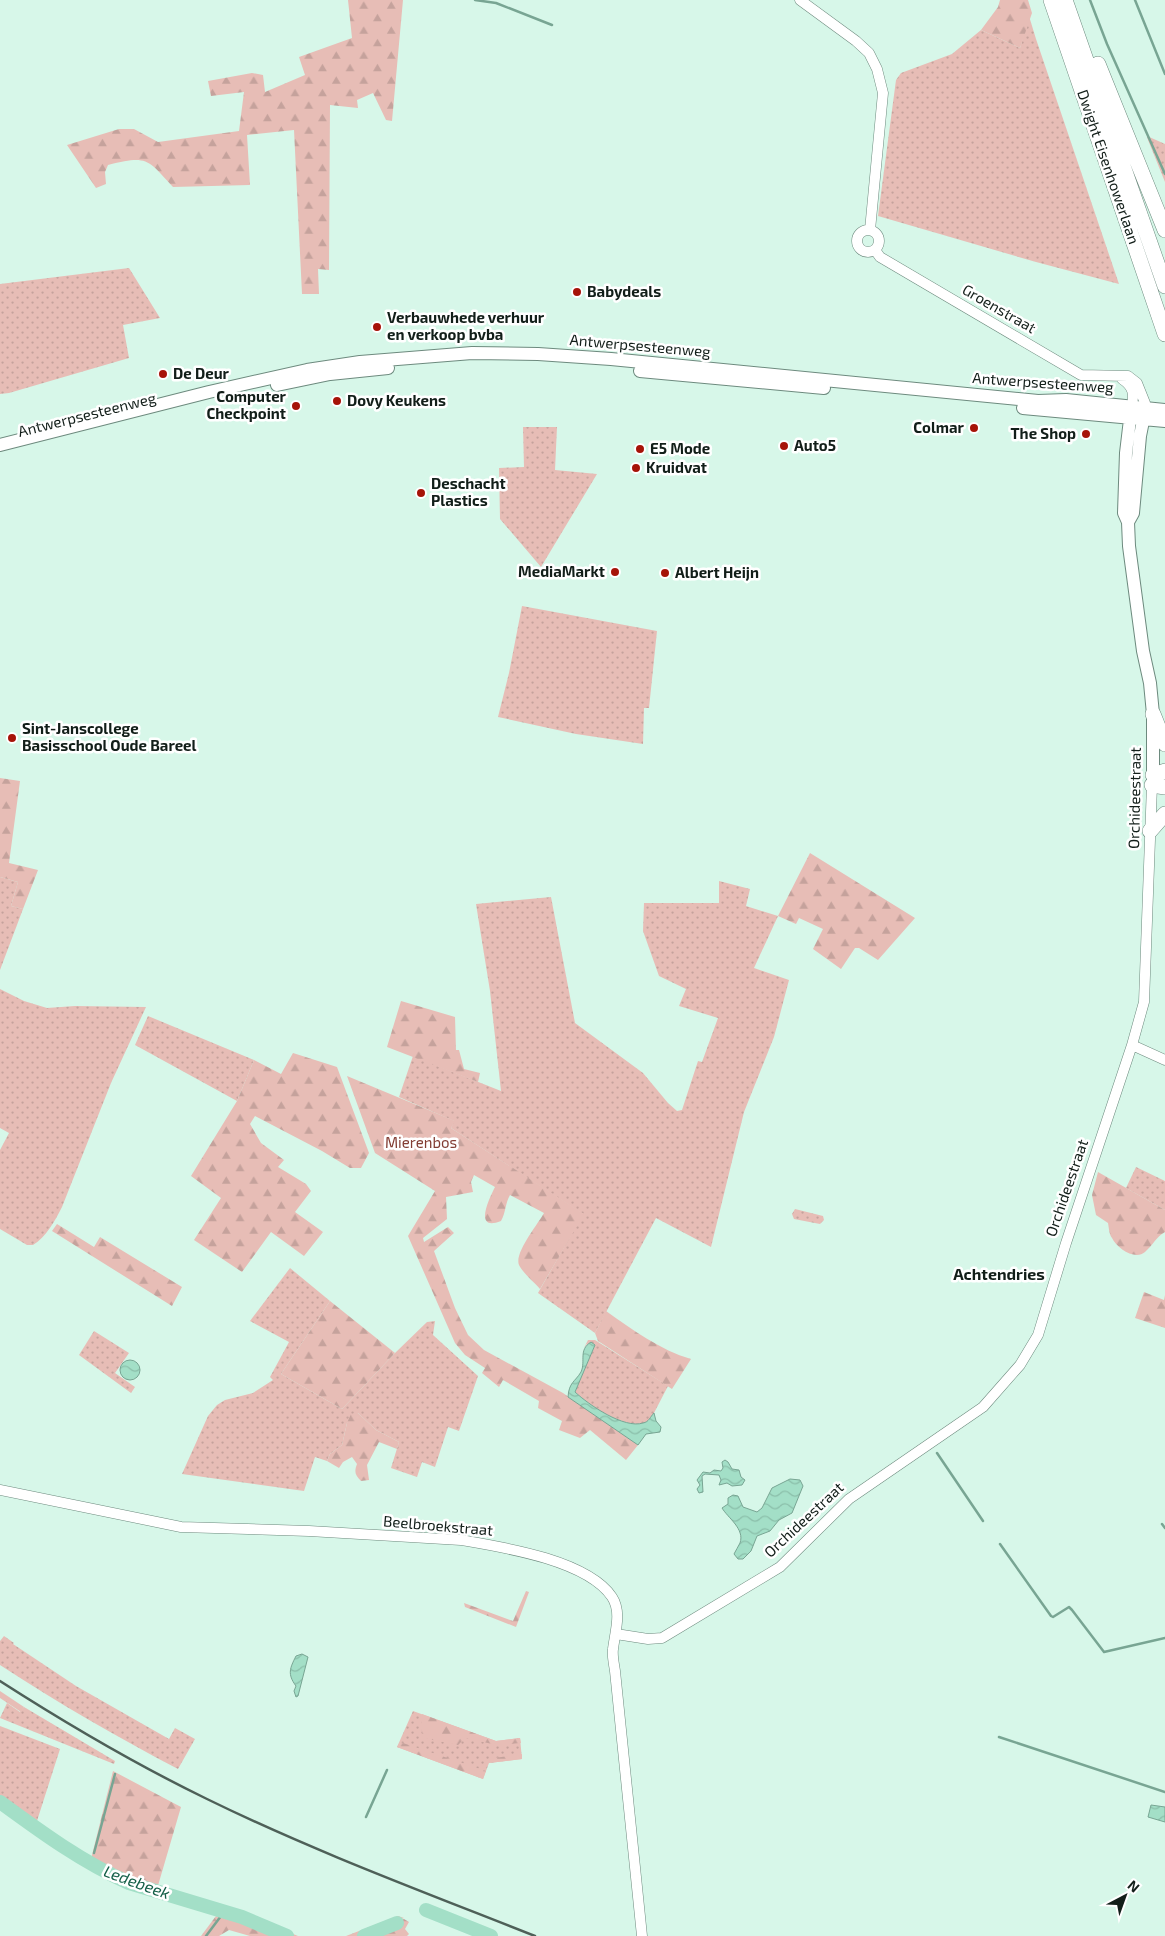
<svg xmlns="http://www.w3.org/2000/svg" width="1165" height="1936" font-family="'Exo 2',sans-serif">
  <style>
    .grass { fill: url(#grass-dots) }
    .forest { fill: url(#forest-firs) }
    .water { fill: url(#water-waves); stroke: #78a593 }
    .lines { fill: none; stroke-linecap: round; stroke-linejoin: round }
    .stream { stroke: #78a593; stroke-width: 2.5 }
    .river { stroke: #a3dfc7; stroke-width: 14 }
    .minor-casing { stroke: #6d8a7e; stroke-width: 11 }
    .major-casing { stroke: #6d8a7e; stroke-width: 14 }
    .highway-casing { stroke: #6d8a7e; stroke-width: 16 }
    .minor { stroke: #fff; stroke-width: 10 }
    .major { stroke: #fff; stroke-width: 12 }
    .highway { stroke: #fff; stroke-width: 15 }
    .rail { stroke: #4e6058; stroke-width: 2.5 }
    .poi-dot { fill: #a61308; stroke: #fff; stroke-width: 2 }
    .labels { text-anchor: middle; stroke-width: 5; stroke-linejoin: round; paint-order: stroke }
    .street-label { font-size: 15px; fill: #121e19; stroke: #fff }
    .poi-label { font-size: 15px; font-weight: bold; fill: #121e19; stroke: #fff; text-anchor: start }
    .park-label { font-size: 15px; fill: #823c32; stroke: #fff }
    .neighbourhood-label { font-size: 16px; font-weight: bold; fill: #121e19; stroke: #fff }
    .water-label { font-size: 16px; font-style: italic; fill: #135e47; stroke: #fff }
  </style>
  <defs>
    <pattern id="grass-dots" width="8" height="8" patternUnits="userSpaceOnUse" patternTransform="scale(1.25)"><rect width="8" height="8" fill="#e7bdb6"/><path d="M2 2h.1M6 6h.1" fill="none" stroke="#c5a29c" stroke-width="1.8" stroke-linecap="round"/></pattern>
    <pattern id="forest-firs" width="22" height="20" patternUnits="userSpaceOnUse" patternTransform="scale(1.25)"><rect width="22" height="20" fill="#e7bdb6"/><path d="M5 1l3.5 6h-7zM16 11l3.5 6h-7z" fill="#c5a29c"/></pattern>
    <pattern id="water-waves" width="16" height="10" patternUnits="userSpaceOnUse" patternTransform="scale(1.25)"><rect width="16" height="10" fill="#a3dfc7"/><path d="M0 5q4-4 8 0t8 0" fill="none" stroke="#8bbfaa"/></pattern>
  </defs>
  <rect width="100%" height="100%" fill="#d7f7e9"/>
  <!-- grass -->
  <path class="grass" d="M1029 16 1036 39 1119 284 1036 262 878 216 896 80 901 73 952 54 981 30 1020 48Z
    M1147 136 1165 144V182L1148 140Z
    M129 268 160 318 123 325 129 358 9 393 0 394V284Z
    M523 427H557L555 470 597 474 541 567 500 519 499 468 524 467Z
    M522 606 657 631 649 708H644L643 744 576 734 498 717 509 673Z
    M0 877 18 882 11 906 23 909 0 970Z
    M719 881 750 889 746 906 778 916 754 968 789 980 774 1037 744 1112 711 1247 656 1218 595 1333 538 1293 583 1214 451 1128 454 1121 399 1097 413 1056 501 1091 490 991 476 904 551 897 575 1023 643 1073 668 1103 677 1111 682 1110 698 1061 702 1062 718 1018 679 1006 686 989 659 976 643 931 644 903H719Z
    M0 989 24 1001 47 1008 75 1006 146 1007 111 1083 62 1207C55 1221 46 1237 33 1245H27L0 1229V1150L9 1133 0 1128Z
    M148 1016 254 1060 237 1101 135 1045Z
    M1136 1167 1165 1181V1210L1126 1188Z
    M795 1209 823 1216 824 1220 820 1224 794 1219 792 1214Z
    M290 1268 330 1301 281 1374 342 1409 395 1353 427 1322 435 1321 433 1335 478 1376 459 1431 448 1427 435 1467 422 1462 417 1477 391 1468 399 1442 376 1430 358 1413 347 1423 342 1445 330 1454 327 1461 315 1457 304 1491 182 1474 208 1416 217 1405 225 1400 253 1393 273 1380 270 1377 289 1342 250 1321Z
    M94 1331 129 1353 115 1373 135 1387 131 1393 79 1355Z
    M588 1340H595L668 1386 654 1413 647 1422C627 1431 590 1406 575 1392L595 1345 587 1344 584 1348Z
    M4 1636 14 1643 13 1644 76 1686 169 1739 175 1728 195 1739 178 1769C117 1737 58 1703 0 1665V1641Z
    M7 1703 20 1712 24 1707 115 1761 114 1764 0 1718Z
    M413 1711 496 1741 520 1738 522 1759 489 1763 483 1779 397 1747Z
    M0 1726 60 1749 36 1824 0 1798Z
    M398 1916 404 1918 358 1936H346Z"/>
  <!-- forest -->
  <path class="forest" d="M348 0H403L392 121 386 120 373 93 357 100 358 108 330 105 329 270 318 269 319 294H302L294 130 247 135 250 185 173 187C147 159 148 155 108 165L105 172 106 184 96 188 67 145 119 129H134L158 142 239 131 244 92 211 96 208 81 252 73 263 75 265 92 305 75 299 57 352 38Z
    M1000 0H1028L1032 13 1020 48 981 30 998 7Z
    M0 778 20 781 9 863 38 870 23 909 11 906 18 882 0 877Z
    M810 853 915 918 878 960 859 948H855L841 969 813 949 823 929 799 918 796 924 778 916Z
    M401 1001 455 1017 456 1050H459L464 1069 480 1073 478 1082 387 1047Z
    M293 1053 337 1067 369 1153 361 1168H350L322 1151 255 1116 250 1124 261 1143 284 1160 278 1167 306 1184 311 1191 295 1212 323 1232 304 1256 271 1232 242 1272 194 1240 221 1198 191 1176 237 1101 254 1060 281 1074Z
    M347 1076 455 1121 451 1128 584 1214 540 1289C534 1282 523 1273 519 1265 514 1253 538 1224 544 1213L510 1195C505 1204 506 1212 501 1221 473 1232 489 1199 495 1187L474 1175 471 1182 473 1192 446 1197 447 1219 423 1238 424 1242 448 1227 454 1233 434 1251 455 1308 468 1335 484 1350 563 1393 638 1445 626 1460 590 1430 580 1438 559 1430 562 1421 538 1408 539 1401 503 1380 499 1387 482 1373 485 1368 465 1355 455 1343 408 1236 435 1191 375 1153Z
    M1098 1172 1165 1210V1232C1156 1237 1153 1245 1145 1252 1135 1261 1117 1248 1112 1238 1109 1234 1109 1228 1108 1223L1096 1215 1092 1195Z
    M57 1224 94 1247 100 1237 182 1287 172 1306 52 1231Z
    M1144 1292 1164 1300 1165 1295V1328L1135 1318Z
    M330 1301 395 1353 342 1409 281 1374Z
    M606 1311C633 1330 660 1350 691 1359L672 1389 598 1341 595 1333Z
    M358 1413 376 1430 399 1442 397 1449 379 1442 367 1465 369 1480 361 1481C355 1475 354 1472 357 1464L352 1457 343 1462 339 1468 327 1461 330 1454 342 1445 347 1423 351 1414Z
    M526 1591 529 1592 516 1627 465 1607 464 1603 513 1621Z
    M0 1691 24 1707 21 1712 0 1698Z
    M422 1714 496 1741 520 1738 521 1743 497 1745 465 1738 458 1745 423 1738 421 1726Z
    M400 1742 486 1771 483 1779 397 1747Z
    M522 1754V1759L489 1763 488 1759Z
    M113 1771 181 1807 157 1889C131 1881 114 1873 91 1859Z
    M222 1908 242 1913 298 1936H250L229 1930 219 1936H201Z
    M404 1919 409 1922 405 1929 409 1934 407 1936H358Z"/>
  <!-- water -->
  <path class="water" d="M591 1342 595 1345 575 1392C589 1405 624 1429 643 1423 649 1422 650 1417 654 1413L656 1421 661 1427 660 1432 646 1434 638 1445 568 1397C569 1382 575 1382 581 1372 586 1361 578 1350 591 1342Z
    M120 1370a10 10 0 1 1 20 0a10 10 0 1 1-20 0Z
    M725 1460 728 1462 732 1469 739 1470 741 1477 745 1480 742 1485 732 1486 727 1483 719 1485 721 1480 719 1475 705 1474 702 1476 703 1492 699 1493 697 1489 700 1485 697 1480 703 1472 710 1473 714 1470 721 1471 723 1468 722 1462Z
    M790 1479 800 1480 803 1486 792 1513 779 1520 770 1531 757 1536 751 1551 743 1559H738L734 1554C736 1550 738 1547 740 1543 745 1529 728 1518 722 1508L728 1504V1498L733 1495 738 1496 743 1507 757 1512 762 1508 772 1488Z
    M302 1654 308 1657 298 1696 296 1697 294 1691 296 1686C287 1674 290 1668 296 1656Z
    M1151 1805 1165 1807V1822L1148 1817Z"/>
  <g class="lines">
    <!-- stream -->
    <path class="stream" d="M475 0 496 3 552 25
      M1090 0 1107 44 1165 174
      M1135 0 1165 74
      M937 1453 983 1521
      M1162 1524 1165 1528
      M1000 1544 1051 1616 1053 1617 1069 1607 1072 1610 1104 1652 1165 1638
      M999 1737 1165 1792
      M366 1817 387 1770
      M94 1853 115 1774
      M91 1863 92 1859
      M206 1936 224 1912"/>
    <!-- river -->
    <path class="river" d="M0 1802C41 1832 82 1862 129 1883L242 1917 287 1936
      M426 1910 491 1936
      M364 1936 397 1923"/>
    <!-- minor casing -->
    <g class="minor-casing">
      <path id="minor" d="M800 0 856 41 869 53 877 69 883 93 870 230
        M857 241a11 11 0 1 1 22 0a11 11 0 1 1-22 0Z
        M875 250 880 257 1081 375 1128 376 1137 383 1145 403V408
        M1122 379C1134 387 1134 394 1132 406
        M1132 1045 1165 1060
        M0 1490 181 1527 309 1531 461 1540C502 1547 587 1560 612 1597 622 1612 615 1632 613 1649 612 1656 614 1664 615 1671 624 1760 633 1848 642 1936
        M616 1634 648 1639 662 1638 780 1567 849 1499 983 1407 1020 1365 1038 1335 1066 1243 1132 1045 1144 1002 1152 785"/>
    </g>
    <!-- major casing -->
    <g class="major-casing">
      <path id="major" d="M640 371 824 388
        M277 385 330 374 388 368
        M1023 408 1165 421
        M1131 411 1126 453 1124 513 1128 522 1129 546 1143 651 1150 683 1153 714V783
        M0 445 209 392 307 370 360 362 472 353 538 354 611 359 1038 401 1066 400 1165 410
        M1128 522 1133 513 1140 436 1145 411"/>
    </g>
    <!-- highway casing -->
    <g class="highway-casing">
      <path id="highway" d="M1051 0 1165 334
        M1065 0 1165 286
        M1098 64 1165 230
        M1153 714 1165 744
        M1153 775 1165 771
        M1152 785 1165 787
        M1150 831 1165 814"/>
    </g>
    <!-- minor -->
    <use href="#minor" class="minor"/>
    <!-- major -->
    <use href="#major" class="major"/>
    <!-- highway -->
    <use href="#highway" class="highway"/>
    <!-- rail -->
    <path class="rail" d="M0 1681C67 1724 135 1764 207 1799 313 1851 424 1892 535 1936"/>
  </g>
  <!-- markers -->
  <g class="poi-dot">
    <circle cx="577" cy="292" r="5"/>
    <circle cx="377" cy="327" r="5"/>
    <circle cx="163" cy="374" r="5"/>
    <circle cx="337" cy="401" r="5"/>
    <circle cx="296" cy="406" r="5"/>
    <circle cx="974" cy="428" r="5"/>
    <circle cx="1086" cy="434" r="5"/>
    <circle cx="784" cy="446" r="5"/>
    <circle cx="640" cy="449" r="5"/>
    <circle cx="636" cy="468" r="5"/>
    <circle cx="421" cy="493" r="5"/>
    <circle cx="615" cy="572" r="5"/>
    <circle cx="665" cy="573" r="5"/>
    <circle cx="12" cy="738" r="5"/>
  </g>
  <g class="labels">
    <!-- street labels -->
    <g class="street-label">
      <text transform="translate(1108 167) rotate(71)" y="5">Dwight Eisenhowerlaan</text>
      <text transform="translate(999 309) rotate(30)" y="5">Groenstraat</text>
      <text transform="translate(640 346) rotate(5)" y="5">Antwerpsesteenweg</text>
      <text transform="translate(1043 383) rotate(4)" y="5">Antwerpsesteenweg</text>
      <text transform="translate(87 415) rotate(-14)" y="5">Antwerpsesteenweg</text>
      <text transform="translate(1135 798) rotate(-89)" y="5">Orchideestraat</text>
      <text transform="translate(1067 1188) rotate(-71)" y="5">Orchideestraat</text>
      <text transform="translate(804 1520) rotate(-43)" y="5">Orchideestraat</text>
      <text transform="translate(438 1526) rotate(5)" y="5">Beelbroekstraat</text>
    </g>
    <!-- poi labels -->
    <g class="poi-label">
      <text x="587" y="297">Babydeals</text>
      <text x="387" y="323">Verbauwhede verhuur<tspan x="387" dy="17">en verkoop bvba</tspan></text>
      <text x="173" y="379">De Deur</text>
      <text x="286" y="402" text-anchor="end">Computer<tspan x="286" dy="17">Checkpoint</tspan></text>
      <text x="347" y="406">Dovy Keukens</text>
      <text x="964" y="433" text-anchor="end">Colmar</text>
      <text x="1076" y="439" text-anchor="end">The Shop</text>
      <text x="794" y="451">Auto5</text>
      <text x="650" y="454">E5 Mode</text>
      <text x="646" y="473">Kruidvat</text>
      <text x="431" y="489">Deschacht<tspan x="431" dy="17">Plastics</tspan></text>
      <text x="605" y="577" text-anchor="end">MediaMarkt</text>
      <text x="675" y="578">Albert Heijn</text>
      <text x="22" y="734">Sint-Janscollege<tspan x="22" dy="17">Basisschool Oude Bareel</tspan></text>
    </g>
    <!-- park labels -->
    <g class="park-label">
      <text x="421" y="1148">Mierenbos</text>
    </g>
    <!-- neighbourhood labels -->
    <g class="neighbourhood-label">
      <text x="999" y="1280">Achtendries</text>
    </g>
    <!-- water labels -->
    <g class="water-label">
      <text transform="translate(137 1882) rotate(20)" y="6">Ledebeek</text>
    </g>
  </g>
  <!-- north arrow -->
  <g transform="translate(1125 1896) rotate(41)" stroke="#ffffff" stroke-width="4" paint-order="stroke">
  <path d="M0-4L9 19L0 12L-9 19Z" fill="#121e19"/>
  <text y="-8" font-size="14" font-weight="bold" text-anchor="middle" fill="#121e19">N</text>
  </g>
</svg>
